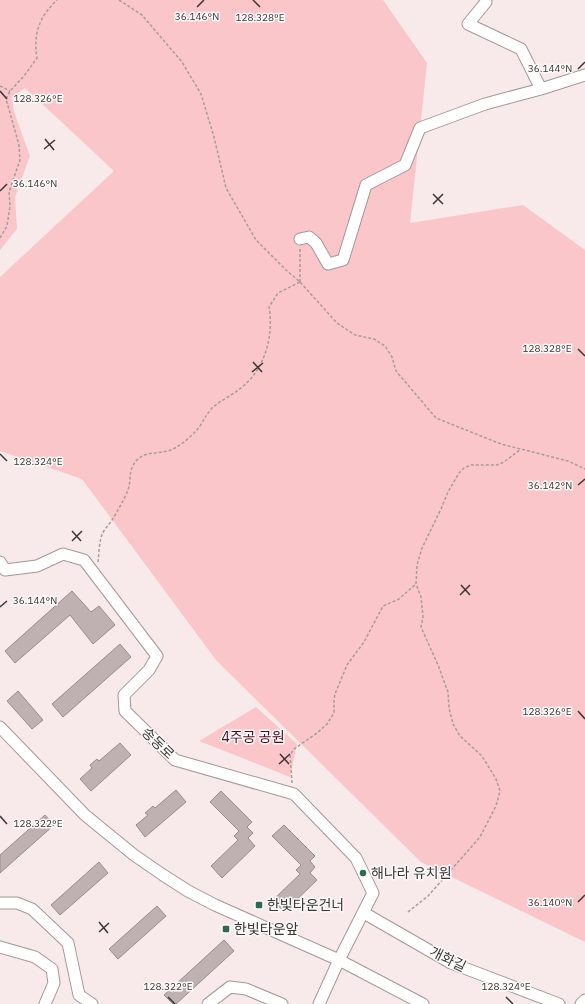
<svg xmlns="http://www.w3.org/2000/svg" width="585" height="1004" font-family="'IBM Plex Sans','Noto Sans KR',sans-serif">
  <style>
    .green { fill: #fbc6c9 }
    .building { fill: #bfb1b2; stroke: #998c8d }
    .lines { fill: none; stroke-linecap: round; stroke-linejoin: round }
    .minor-casing { stroke: #a49798; stroke-width: 13 }
    .path { stroke: #a69c9c; stroke-width: 1.5; stroke-dasharray: 3 2; stroke-linecap: butt }
    .minor { stroke: #fff; stroke-width: 11 }
    .ticks { fill: none; stroke: #3b3636; stroke-width: 1.5 }
    .poi-dot { fill: #306951; stroke: #fdfafa; stroke-width: 1.5 }
    .labels { text-anchor: middle; stroke-width: 3; stroke-linejoin: round; paint-order: stroke }
    .park-label { font-size: 14px; fill: #51091a; stroke: #fdfafa }
    .street-label { font-size: 14px; fill: #3b3636; stroke: #fdfafa }
    .poi-label { font-size: 14px; fill: #3b3636; stroke: #fdfafa; text-anchor: start }
    .ticks-label { font-size: 10px; text-anchor: middle; fill: #3b3636; stroke: #fdfafa; stroke-width: 3; stroke-linejoin: round; paint-order: stroke }
  </style>
  <rect width="100%" height="100%" fill="#f8eaea"/>
  <!-- green -->
  <path class="green" d="M0 0H383L427 63 410 223 523 205 585 250V942L421 862 216 660 82 479 0 451V277L114 171 25 88 12 98 14 112 30 156 15 197 17 229 0 250Z
    M256 707 297 744 290 777 199 741Z"/>
  <!-- building -->
  <path class="building" d="M72 591 91 612 99 606 115 625 93 644 70 615 15 663 5 651Z
    M120 644 131 657 63 717 52 704Z
    M18 691 43 720 32 729 7 701Z
    M120 743 131 755 91 791 80 779 92 768 90 765 97 759 99 761Z
    M176 790 186 802 145 837 136 825 148 815 145 813 153 806 155 808Z
    M221 791 252 822 247 827 253 833 248 838 255 846 222 878 211 866 238 840 234 836 239 831 210 802Z
    M45 815 54 825 0 873V855Z
    M284 825 315 856 310 861 315 867 310 873 317 880 284 912 273 900 300 874 296 870 301 865 272 836Z
    M99 862 108 873 60 915 51 905Z
    M157 906 166 916 118 959 109 949Z
    M224 940 234 951 176 1004H173L164 995Z"/>
  <g class="lines">
    <!-- minor casing -->
    <g class="minor-casing">
      <path id="minor" d="M486 2 468 24 521 49 541 89 585 75
        M300 239 309 237 316 243 328 264 343 260 366 185 405 165 420 128 485 104 541 89
        M0 562 5 570 37 566 63 554 84 560 157 656 149 670 124 695 125 711 175 760 294 794 356 858 373 893 339 960 319 1004
        M0 727 85 815 134 855 163 875 188 891 215 905 339 960 423 1004
        M0 903H17L32 909 68 943 79 995 92 1004
        M364 913 451 963 559 1004
        M0 947 35 957 52 969 54 983 45 1004
        M208 1004 230 987 246 989 282 1004
        M581 1004 585 1000"/>
    </g>
    <!-- path -->
    <path class="path" d="M119 0 142 15 182 62 201 94 214 137 226 188 256 240 286 270 300 282 337 323 355 335 374 339 385 346 392 357 396 371 436 418 501 444 568 461 585 469
      M0 86 10 91
      M0 238 7 226 10 206 9 192 20 160 19 145 6 99 10 91 24 76 37 58C33 34 39 17 57 0
      M300 282V248
      M98 562C99 554 99 545 101 538 102 531 109 525 112 520 117 512 125 498 128 490 132 478 127 470 138 459 148 450 163 455 175 448 184 443 194 434 200 426 204 419 207 414 212 408 221 400 233 395 242 387 265 369 274 335 269 307L278 293 300 282
      M292 783 290 755 294 749 317 733 327 724 334 713V700L335 694 347 665 364 642 383 606 399 599 416 584
      M408 912 428 896 480 837 496 806 500 791 496 779 482 756 460 736 453 724 449 708 448 692 438 665 421 627 423 617 421 597 416 584 417 565 422 548 441 509 448 492 459 473 464 468 471 465H497L504 462 521 449"/>
    <!-- minor -->
    <use href="#minor" class="minor"/>
  </g>
  <!-- ticks -->
  <path class="ticks" d="M253 0 260 7M197 7 204 0M578 69 585 62M0 91 7 99M45 139 54 150M44 149 55 140M0 191 7 184M433 194 443 204M433 204 443 194M578 349 585 356M253 362 262 372M252 372 263 363M0 454 7 461M578 485 585 479M72 531 81 541M72 541 82 531M461 585 470 595M460 595 470 585M0 607 7 601M578 711 585 719M280 754 289 764M279 764 290 754M0 816 7 824M578 902 585 895M99 922 108 933M99 932 109 923M168 997 175 1004M506 997 513 1004"/>
  <!-- markers -->
  <g class="poi-dot">
    <circle cx="363" cy="873" r="4"/>
    <rect x="255" y="901" width="8" height="8" rx="2"/>
    <rect x="222" y="925" width="8" height="8" rx="2"/>
  </g>
  <g class="labels">
    <!-- park labels -->
    <g class="park-label">
      <text x="253" y="742">4주공 공원</text>
    </g>
    <!-- street labels -->
    <g class="street-label">
      <text transform="translate(158 743) rotate(44)" y="5">송동로</text>
      <text transform="translate(448 959) rotate(26)" y="5">개화길</text>
    </g>
    <!-- poi labels -->
    <g class="poi-label">
      <text x="371" y="878">해나라 유치원</text>
      <text x="267" y="910">한빛타운건너</text>
      <text x="234" y="934">한빛타운앞</text>
    </g>
  </g>
  <g class="ticks-label">
    <text x="197" y="20">36.146°N</text>
    <text x="260" y="21">128.328°E</text>
    <text x="550" y="72">36.144°N</text>
    <text x="38" y="102">128.326°E</text>
    <text x="35" y="187">36.146°N</text>
    <text x="547" y="352">128.328°E</text>
    <text x="38" y="465">128.324°E</text>
    <text x="550" y="489">36.142°N</text>
    <text x="35" y="604">36.144°N</text>
    <text x="547" y="715">128.326°E</text>
    <text x="38" y="827">128.322°E</text>
    <text x="550" y="906">36.140°N</text>
    <text x="168" y="990">128.322°E</text>
    <text x="506" y="990">128.324°E</text>
  </g>
</svg>
